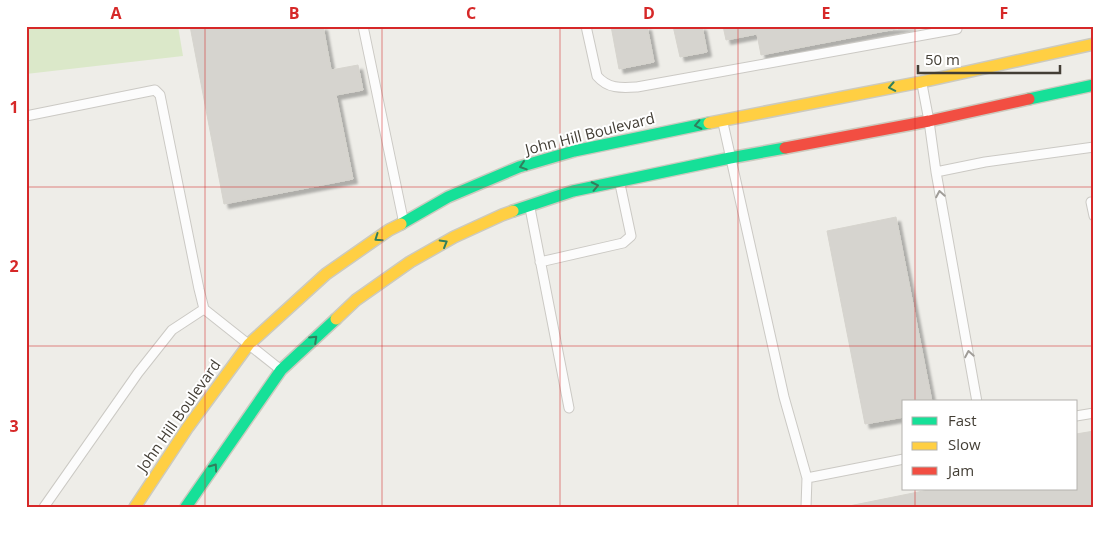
<svg xmlns="http://www.w3.org/2000/svg" width="1120" height="533" font-family="'Open Sans',sans-serif">
  <style>
    .green { fill: #dbe8c9 }
    .building { fill: #d6d4cf; stroke: #d6d4ce; filter: url(#shadow) }
    .lines { fill: none; stroke-linecap: round; stroke-linejoin: round }
    .lane-casing { stroke: #cbc9c4; stroke-width: 11 }
    .fast-casing { stroke: #cccabf; stroke-width: 14 }
    .slow-casing { stroke: #cccabf; stroke-width: 14 }
    .jam-casing { stroke: #cccabf; stroke-width: 14 }
    .lane { stroke: #fcfcfc; stroke-width: 9 }
    .fast { stroke: #16e098; stroke-width: 11 }
    .slow { stroke: #ffcf43; stroke-width: 11 }
    .jam { stroke: #f24e42; stroke-width: 11 }
    .oneway { stroke: #317f5d }
    .oneway2 { stroke: #a09d98 }
    .grid { fill: none; stroke: #d62828; stroke-width: 1; stroke-opacity: 0.55 }
    .labels { text-anchor: middle; stroke-width: 4; stroke-linejoin: round; paint-order: stroke }
    .street-label { font-size: 15px; fill: #433e35; stroke: #fff }
    .neatline { fill: none; stroke: #d62828; stroke-width: 2 }
    .grid-label { font-size: 16px; text-anchor: middle; font-weight: bold; fill: #d62828 }
  </style>
  <defs>
    <filter id="shadow"><feDropShadow dx="4.5" dy="4.5" stdDeviation="1" flood-color="#0004"/></filter>
  </defs>
  <rect width="100%" height="100%" fill="#eeede8"/>
  <!-- green -->
  <path class="green" d="M26 26H178L183 56 26 74Z"/>
  <!-- building -->
  <path class="building" d="M190 26H323L331 70 358 65 363 90 336 95 353 179 224 204Z
    M611 26H647L654 62 619 69Z
    M673 26H702L707 52 680 57Z
    M723 26H911L761 55 757 34 726 40Z
    M896 217 932 402H904V417L865 424 827 231Z
    M1094 431V507H844L933 489H1076V434Z"/>
  <g class="lines">
    <!-- lane casing -->
    <g class="lane-casing">
      <path id="lane" d="M363 26 403 219
        M586 26 597 76C608 89 621 88 637 87L957 29 956 26
        M922 84 929 121 936 172 985 162 1094 147
        M26 116 155 90 160 95 199 289 204 309 281 370
        M723 123 784 397 807 478 806 507
        M936 172 977 402
        M1091 202 1094 216
        M530 208 569 408
        M540 262 623 243 631 236 620 184
        M1076 416 1094 413
        M807 478 904 459
        M44 507 138 373 172 330 204 309"/>
    </g>
    <!-- fast casing -->
    <g class="fast-casing">
      <path id="fast" d="M1029 99 1094 85
        M513 211 573 191 730 158 785 148
        M401 224 448 197 519 167 574 151 709 123
        M186 507 281 370 336 319"/>
    </g>
    <!-- slow casing -->
    <g class="slow-casing">
      <path id="slow" d="M709 123 921 82 1094 44
        M336 319 356 300 410 262 454 237 502 215 513 211
        M135 507 188 427 249 344 326 274 389 230 401 224"/>
    </g>
    <!-- jam casing -->
    <g class="jam-casing">
      <path id="jam" d="M785 148 929 121 1029 99"/>
    </g>
    <!-- lane -->
    <use href="#lane" class="lane"/>
    <!-- fast -->
    <use href="#fast" class="fast"/>
    <!-- slow -->
    <use href="#slow" class="slow"/>
    <!-- jam -->
    <use href="#jam" class="jam"/>
  </g>
  <!-- one-way arrows -->
  <defs><path id="oneway-chevron" d="M-2-3.5L2.5 0L-2 3.5" fill="none" stroke-width="1.6" stroke-linecap="round" stroke-linejoin="round" transform="scale(1.25)"/></defs>
  <g class="oneway">
    <use href="#oneway-chevron" transform="translate(892 87) rotate(169)"/>
    <use href="#oneway-chevron" transform="translate(698 125) rotate(168)"/>
    <use href="#oneway-chevron" transform="translate(523 166) rotate(162)"/>
    <use href="#oneway-chevron" transform="translate(595 186) rotate(-12)"/>
    <use href="#oneway-chevron" transform="translate(378 238) rotate(145)"/>
    <use href="#oneway-chevron" transform="translate(444 243) rotate(-30)"/>
    <use href="#oneway-chevron" transform="translate(314 339) rotate(-43)"/>
    <use href="#oneway-chevron" transform="translate(214 467) rotate(-55)"/>
  </g>
  <g class="oneway2">
    <use href="#oneway-chevron" transform="translate(940 194) rotate(-100)"/>
    <use href="#oneway-chevron" transform="translate(969 354) rotate(-100)"/>
  </g>
  <!-- grid -->
  <path class="grid" d="M205 26V507M382 26V507M560 26V507M738 26V507M915 26V402M26 187H1094M26 346H1094M915 489V507"/>
  <g class="labels">
    <!-- street labels -->
    <g class="street-label">
      <text transform="translate(590 134) rotate(-14)" y="5">John Hill Boulevard</text>
      <text transform="translate(179 416) rotate(-55)" y="5">John Hill Boulevard</text>
    </g>
  </g>
  <!-- border -->
  <rect width="1120" height="533" fill="none" stroke="#ffffff" stroke-width="55"/>
  <!-- legend -->
  <rect x="902" y="400" width="175" height="90" fill="#ffffff" stroke="#b4b2ae"/>
  <rect x="912" y="417" width="25" height="8" fill="#16e098" stroke="#b4b2ae"/>
  <text x="948" y="426" font-size="15" fill="#433e35">Fast</text>
  <rect x="912" y="442" width="25" height="8" fill="#ffcf43" stroke="#b4b2ae"/>
  <text x="948" y="450" font-size="15" fill="#433e35">Slow</text>
  <rect x="912" y="467" width="25" height="8" fill="#f24e42" stroke="#b4b2ae"/>
  <text x="948" y="476" font-size="15" fill="#433e35">Jam</text>
  <!-- scale -->
  <path d="M918 65v8h142v-8" fill="none" stroke="#433e35" stroke-width="2.5"/>
  <text x="925" y="65" font-size="15" fill="#433e35" stroke="#ffffff" stroke-width="4" paint-order="stroke">50 m</text>
  <rect x="28" y="28" width="1064" height="478" class="neatline"/>
  <g class="grid-label">
    <text x="116" y="19">A</text>
    <text x="294" y="19">B</text>
    <text x="471" y="19">C</text>
    <text x="649" y="19">D</text>
    <text x="826" y="19">E</text>
    <text x="1004" y="19">F</text>
    <text x="14" y="113">1</text>
    <text x="14" y="272">2</text>
    <text x="14" y="432">3</text>
  </g>
</svg>
